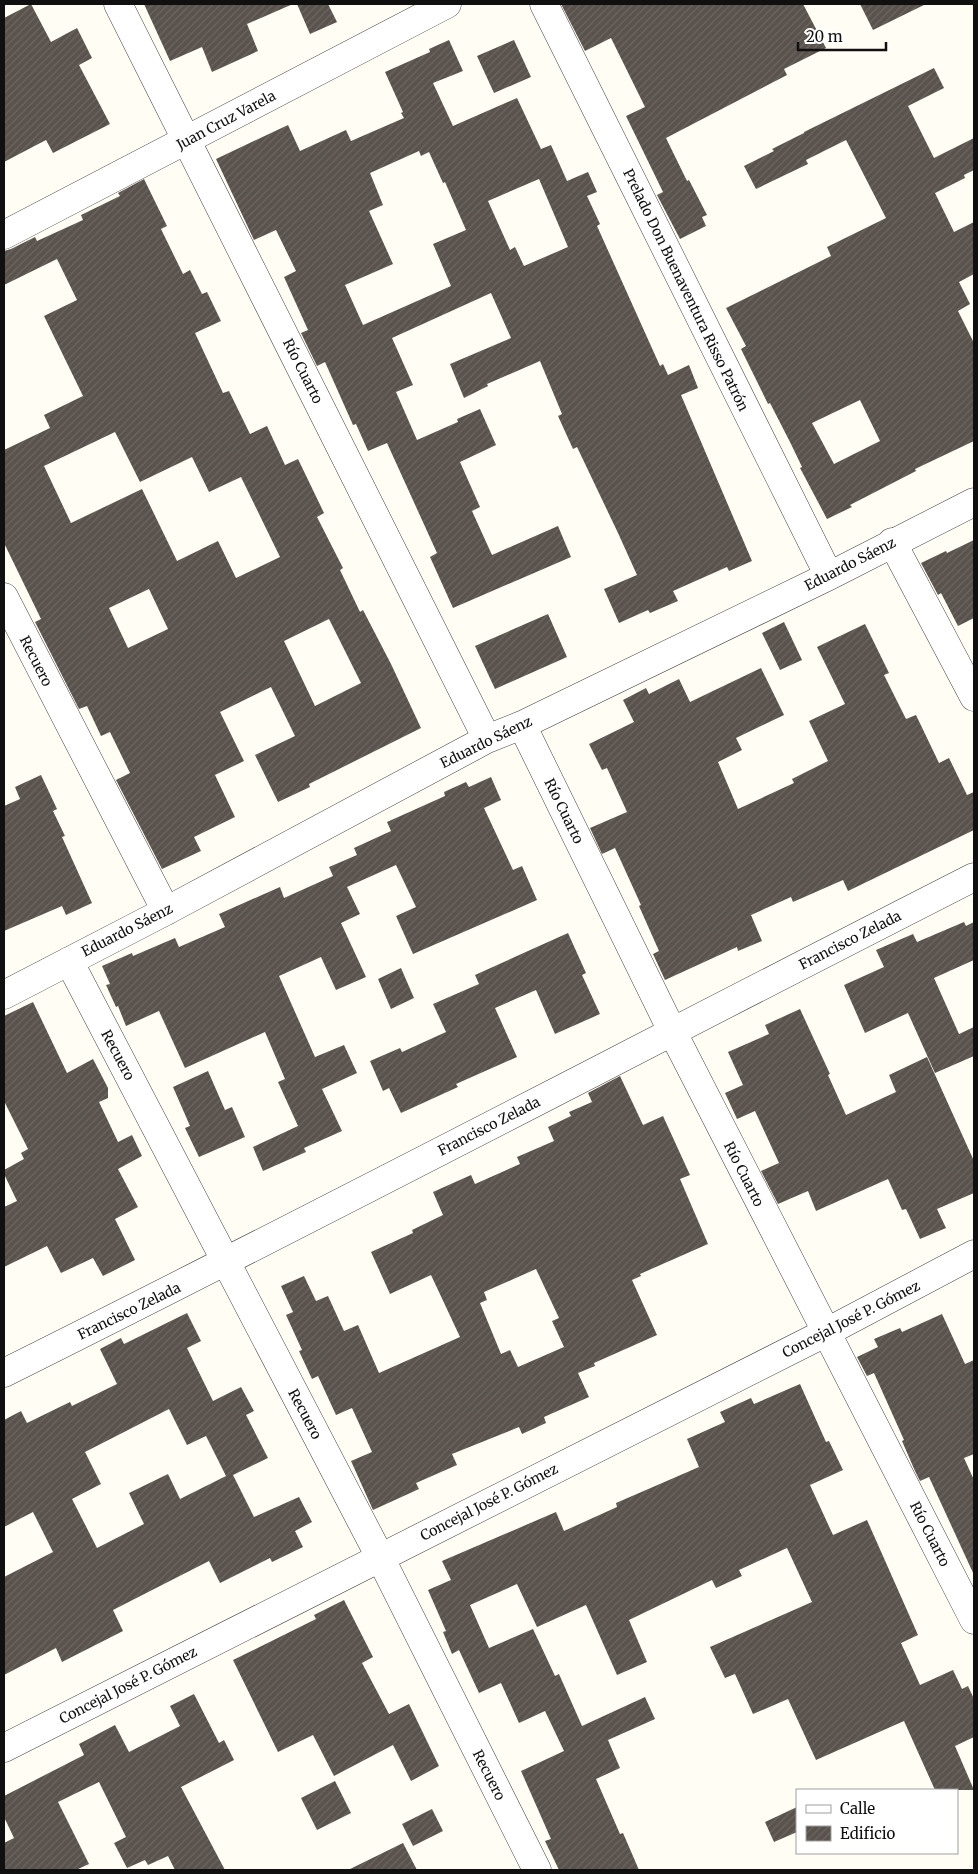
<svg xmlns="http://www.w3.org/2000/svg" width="978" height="1874" font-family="Merriweather,serif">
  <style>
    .building { fill: url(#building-hatch); fill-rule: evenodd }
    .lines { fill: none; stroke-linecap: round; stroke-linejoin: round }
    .minor-casing { stroke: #434343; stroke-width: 29 }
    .minor { stroke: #fff; stroke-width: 28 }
    .labels { text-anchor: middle; stroke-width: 5; stroke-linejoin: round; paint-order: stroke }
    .street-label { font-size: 14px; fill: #101010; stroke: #fff }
  </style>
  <defs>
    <pattern id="building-hatch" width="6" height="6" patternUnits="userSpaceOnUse" patternTransform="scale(1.25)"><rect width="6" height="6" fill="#59524d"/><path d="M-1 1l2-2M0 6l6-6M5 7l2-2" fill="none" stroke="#6c6662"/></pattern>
  </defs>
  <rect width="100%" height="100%" fill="#fffdf4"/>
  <!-- building -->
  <path class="building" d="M31 4 51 42 77 28 92 58 79 65 110 124 53 153 46 140 4 162V18Z
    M144 4H293L247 24 258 51 212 72 202 47 170 61Z
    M297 4H328L337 22 310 34Z
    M561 4H803L826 48 784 69 787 75 666 138 687 181 689 180 707 215 702 217 706 226 680 239 657 195 663 192 626 116 645 107 611 38 585 51Z
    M860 4H926L873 30Z
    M449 40 463 71 433 83 453 126 517 98 541 149 551 145 567 181 588 172 597 192 587 196 600 224 597 226 660 366 663 364 668 375 689 365 698 388 681 395 752 561 729 571 727 567 673 591 678 601 650 613 648 610 619 623 604 589 637 575 618 533 577 447 573 449 558 416 562 414 540 361 487 384 488 386 464 398 450 364 511 338 491 293 392 338 413 385 396 392 417 440 458 422 457 419 480 409 496 445 460 462 480 507 472 511 492 555 558 526 571 557 453 608 430 557 437 553 387 443 368 451 356 424 353 425 325 362 317 366 301 333 308 330 284 277 296 271 276 230 254 240 216 159 288 125 300 151 346 130 351 141 404 118 401 113 403 112 385 72 430 52 429 49ZM419 151 421 156 429 152 443 183 445 182 466 230 433 244 451 286 363 325 345 285 393 264 369 211 383 205 370 173ZM539 179 568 247 524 266 515 247 510 250 488 201Z
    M514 40 531 77 494 93 477 56Z
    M934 68 944 88 908 106 934 158 974 138V170L964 175 965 178 935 193 954 232 974 222V274L959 282 970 304 958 311 974 343V441L915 469 916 471 850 505 852 507 827 519 800 468 802 467 791 444 770 403 768 404 741 349 746 346 726 308 831 256 827 247 886 218 846 140 806 160 808 164 756 189 744 166 774 151 772 149 804 133V132ZM860 400 880 441 834 464 812 423Z
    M144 179 167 226 161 229 183 274 190 270 202 294 207 292 221 321 195 333 223 393 229 391 250 434 267 426 285 465 298 459 324 513 317 517 343 568 340 570 360 612 363 610 391 664 421 728 309 784 310 787 278 802 255 755 295 736 271 687 220 712 244 761 215 775 235 817 194 837 201 851 162 869 116 780 130 773 110 732 101 736 87 706 79 709 35 622 41 619 4 543V450L50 428 44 415 83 396 44 316 77 300 57 259 4 285V251L11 249 35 237 37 241 83 220 81 215 120 196 118 193ZM115 432 140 482 192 457 209 492 241 477 280 557 236 578 218 541 177 561 142 489 71 523 44 466ZM149 589 168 629 128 648 109 608ZM329 619 361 683 315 706 284 641Z
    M974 540V618L958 626 941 593 938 595 921 563 946 551 947 553Z
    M548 614 567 657 495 689 475 646Z
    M784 622 802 660 780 670 762 633Z
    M865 624 889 673 884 675 906 719 916 715 939 763 949 758 967 795 974 792V830L848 891 843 880 793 902 791 897 751 915 762 941 738 951 737 947 665 980 653 954 659 951 639 906 641 905 615 848 602 854 590 828 627 812 607 768 602 770 589 744 634 722 623 700 646 688 649 694 679 679 690 702 761 668 784 715 736 738 742 750 718 762 738 809 794 783 792 779 828 761 809 721 845 704 817 647Z
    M41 775 57 809 53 811 65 836 62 837 92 903 66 915 62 906 4 931V806L20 799 15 787Z
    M491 777 501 800 484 808 513 870 522 866 537 900 413 954 396 916 416 907 396 865 347 887 360 914 341 923 366 977 336 990 321 957 279 976 315 1057 344 1045 357 1073 322 1089 342 1131 304 1148 306 1152 263 1171 253 1147 298 1126 278 1082 285 1079 265 1032 185 1068 159 1011 126 1026 118 1006 116 1007 106 985 110 984 102 966 132 953 133 956 175 938 179 947 225 927 219 914 280 887 284 898 333 876 329 867 357 855 354 848 391 831 387 822 445 796 444 792 466 782 469 787Z
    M964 922 966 926 974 922V960L934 978 959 1034 974 1027V1056L935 1073 908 1013 865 1033 844 985 884 967 876 950 913 934 917 942Z
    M568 933 586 973 582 975 600 1014 555 1034 536 990 495 1008 517 1057 456 1084 458 1087 401 1113 389 1088 383 1091 370 1061 400 1048 402 1052 446 1032 433 1004 479 984 475 975Z
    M401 968 414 998 391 1009 378 979Z
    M33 1002 67 1073 93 1059 108 1088V1098L99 1102 118 1142 132 1135 142 1156 118 1169 138 1207 115 1219 135 1260 103 1276 93 1258 61 1273 47 1246 4 1267V1207L17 1201 4 1174V1170L24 1159 21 1153 28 1149 4 1101V1016Z
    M800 1009 830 1074 828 1075 846 1115 896 1092 889 1075 927 1057 974 1161V1193L937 1209 946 1228 920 1239 906 1209 902 1210 888 1179 816 1211 808 1191 778 1204 761 1171 779 1163 755 1111 737 1119 725 1093 743 1085 728 1052 769 1034 765 1025Z
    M208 1071 225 1110 232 1107 245 1137 199 1157 185 1128 190 1126 173 1087Z
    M620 1076 643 1125 663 1116 690 1175 680 1179 708 1244 640 1274 641 1276 632 1280 657 1335 594 1363 595 1366 578 1373 589 1397 544 1417 546 1423 522 1434 519 1427 452 1454 457 1465 416 1483 419 1489 373 1510 351 1461 372 1452 352 1408 336 1415 318 1376 312 1379 299 1351 302 1350 286 1315 293 1312 281 1286 304 1276 316 1301 328 1296 344 1331 358 1325 379 1373 460 1337 431 1275 390 1294 371 1252 413 1233 412 1230 443 1215 433 1192 471 1175 475 1184 520 1164 517 1157 554 1141 548 1127 571 1116 569 1112 592 1102 588 1093ZM536 1269 559 1318 552 1321 564 1347 518 1367 510 1350 501 1354 480 1303 487 1300 484 1292Z
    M187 1313 201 1341 187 1348 213 1401 241 1387 254 1411 246 1415 268 1458 233 1475 254 1517 299 1497 312 1522 295 1531 303 1547 272 1562 270 1558 220 1583 209 1561 113 1610 123 1631 62 1662 56 1648 4 1675V1577L53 1552 33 1512 4 1527V1420L21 1411 27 1423 70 1402 72 1406 117 1384 100 1349 121 1338 124 1344ZM169 1409 187 1445 206 1436 226 1476 180 1499 168 1474 129 1493 144 1524 97 1548 72 1499 101 1484 85 1452Z
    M942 1314 965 1364 974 1360V1454L964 1458 974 1480V1575L929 1477 920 1481 915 1471 902 1441 904 1440 874 1373 867 1376 857 1357 878 1347 874 1339 900 1328 902 1332Z
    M800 1384 826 1442 829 1441 843 1470 810 1485 833 1535 867 1520 918 1635 901 1643 920 1685 953 1670 962 1689 968 1686 974 1699V1737L955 1746 974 1790H935L904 1721 816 1760 788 1699 753 1714 735 1674 725 1678 710 1647 812 1602 787 1548 739 1570 742 1576 716 1588 712 1580 629 1620 647 1662 617 1675 586 1605 537 1627 517 1584 470 1605 489 1648 533 1629 555 1676 559 1674 582 1726 645 1697 655 1719 608 1740 620 1768 596 1779 620 1834 623 1833 639 1870H559L545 1841 551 1839 521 1771 564 1751 545 1711 519 1723 501 1683 479 1693 459 1650 452 1654 443 1632 446 1631 428 1590 451 1580 442 1561 556 1512 564 1531 617 1507 616 1503 699 1467 687 1439 725 1422 720 1412 751 1398 754 1404Z
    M344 1600 373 1657 362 1663 389 1714 409 1704 439 1766 411 1781 393 1745 334 1776 313 1735 278 1752 233 1660 316 1619 314 1615Z
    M194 1694 219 1743 224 1740 234 1760 181 1787 225 1870H175L168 1856 148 1865 145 1860 127 1868 114 1843 126 1837 99 1782 58 1802 89 1864 76 1870H4V1843L14 1838 4 1817V1796L84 1755 79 1744 115 1725 129 1752 180 1726 170 1706Z
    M335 1781 351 1813 317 1830 301 1798Z
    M797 1807V1832L774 1842 765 1822Z
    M432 1809 443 1831 413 1846 402 1824Z
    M403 1843 417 1870H348Z"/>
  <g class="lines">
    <!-- minor casing -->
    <g class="minor-casing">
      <path id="minor" d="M118 4 487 739
        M544 4 829 576
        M4 235 447 4
        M892 542 974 697
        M4 597 166 911
        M522 725 672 1031 974 1620
        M69 961 380 1557 537 1870
        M4 995 166 911 487 739 522 725 829 576 974 502
        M4 1373C329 1211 650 1042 974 877
        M4 1748 825 1333 974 1254"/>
    </g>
    <!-- minor -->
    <use href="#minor" class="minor"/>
  </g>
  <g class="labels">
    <!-- street labels -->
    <g class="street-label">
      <text transform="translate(226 120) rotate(-28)" y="5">Juan Cruz Varela</text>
      <text transform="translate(686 290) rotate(64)" y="5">Prelado Don Buenaventura Risso Patrón</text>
      <text transform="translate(303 371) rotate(63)" y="5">Río Cuarto</text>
      <text transform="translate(850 564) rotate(-27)" y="5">Eduardo Sáenz</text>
      <text transform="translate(36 661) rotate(63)" y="5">Recuero</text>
      <text transform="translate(486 742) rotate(-26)" y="5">Eduardo Sáenz</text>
      <text transform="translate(564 811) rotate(64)" y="5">Río Cuarto</text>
      <text transform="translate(127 930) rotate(-27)" y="5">Eduardo Sáenz</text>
      <text transform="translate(850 940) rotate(-27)" y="5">Francisco Zelada</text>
      <text transform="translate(118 1055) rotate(62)" y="5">Recuero</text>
      <text transform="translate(489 1126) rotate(-27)" y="5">Francisco Zelada</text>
      <text transform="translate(744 1174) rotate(63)" y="5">Río Cuarto</text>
      <text transform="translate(129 1311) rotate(-26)" y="5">Francisco Zelada</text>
      <text transform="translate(851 1319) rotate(-27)" y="5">Concejal José P. Gómez</text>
      <text transform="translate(305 1414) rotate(62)" y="5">Recuero</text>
      <text transform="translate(489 1502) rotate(-27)" y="5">Concejal José P. Gómez</text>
      <text transform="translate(930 1534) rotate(63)" y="5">Río Cuarto</text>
      <text transform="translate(128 1685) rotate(-27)" y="5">Concejal José P. Gómez</text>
      <text transform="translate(489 1775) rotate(63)" y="5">Recuero</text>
    </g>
  </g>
  <!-- border -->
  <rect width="978" height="1874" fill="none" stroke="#101010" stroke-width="10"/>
  <!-- legend -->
  <rect x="796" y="1789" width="162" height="65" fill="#ffffff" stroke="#9f9f9f"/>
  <rect x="806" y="1805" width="25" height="8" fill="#ffffff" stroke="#9f9f9f"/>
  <text x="840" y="1814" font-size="15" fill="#101010">Calle</text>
  <rect x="806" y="1826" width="25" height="15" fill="url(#building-hatch)" stroke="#9f9f9f"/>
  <text x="840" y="1839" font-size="15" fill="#101010">Edificio</text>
  <!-- scale -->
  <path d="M798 42v8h88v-8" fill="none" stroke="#101010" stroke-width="2.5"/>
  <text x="806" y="42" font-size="15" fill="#101010" stroke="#ffffff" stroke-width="4" paint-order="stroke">20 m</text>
</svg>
